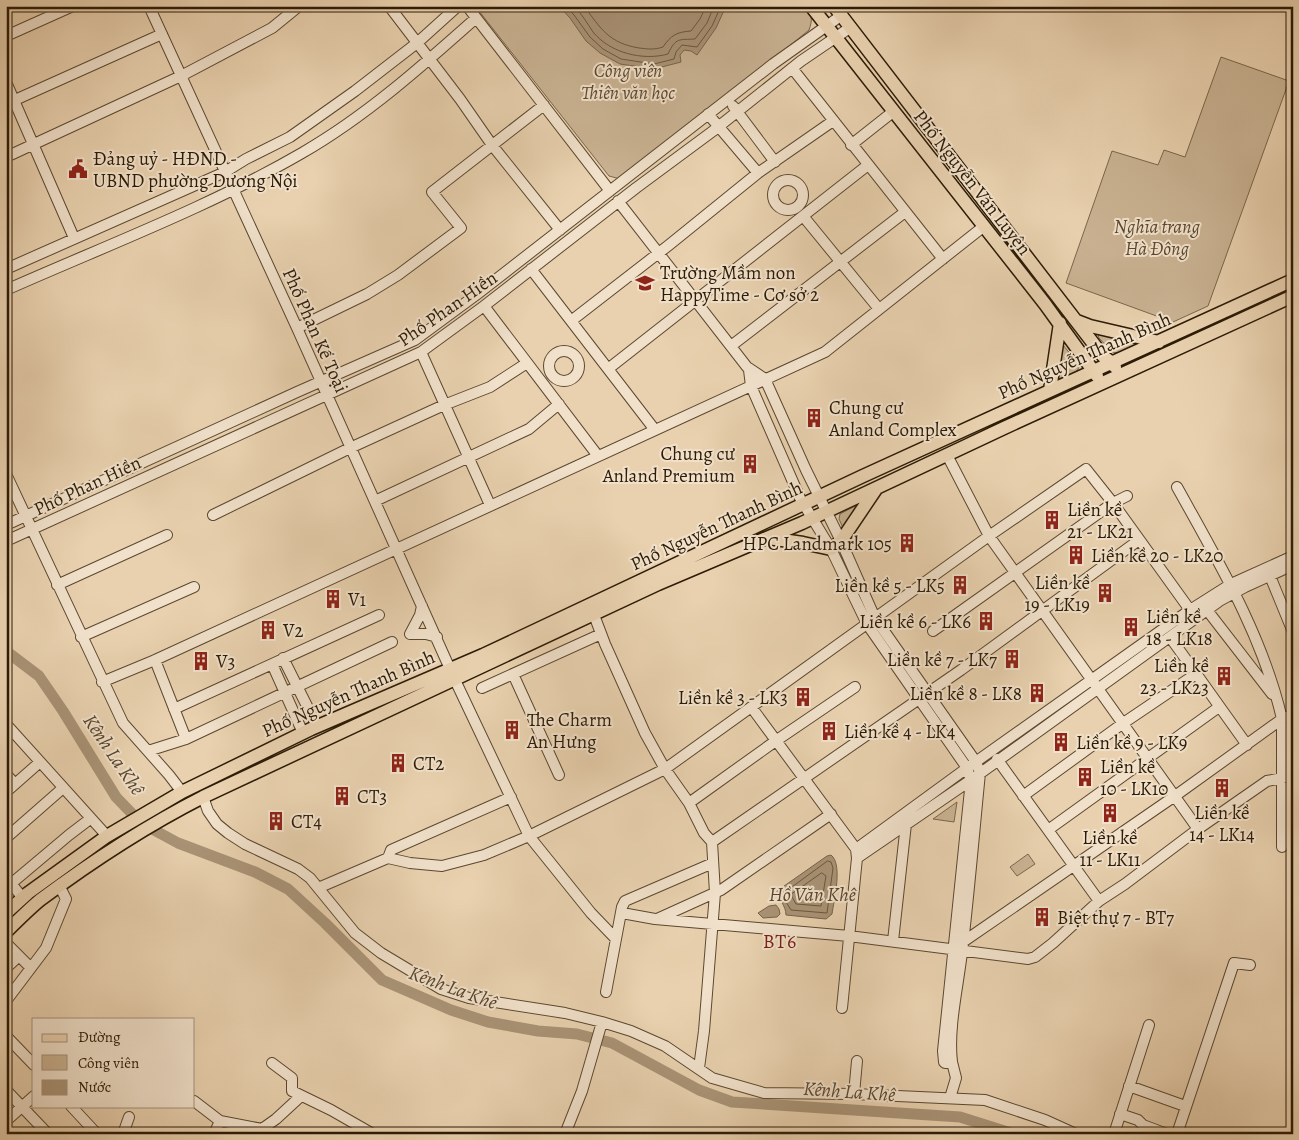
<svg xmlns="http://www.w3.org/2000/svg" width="1299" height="1140" font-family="Alegreya,serif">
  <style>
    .green { fill: #c9b292; stroke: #7a664c }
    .water { fill: #a99376; stroke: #776349 }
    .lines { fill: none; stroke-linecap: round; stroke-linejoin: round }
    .shore { stroke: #6a573e; stroke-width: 1 }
    .river { stroke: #a99376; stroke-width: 11 }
    .minor-casing { stroke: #5b4830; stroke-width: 12 }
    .major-casing { stroke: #2c1b06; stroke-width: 15 }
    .minor { stroke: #f1e1cb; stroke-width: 10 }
    .major { stroke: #e9d1af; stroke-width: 12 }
    .labels { text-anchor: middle; stroke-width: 4; stroke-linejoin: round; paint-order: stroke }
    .park-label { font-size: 19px; font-style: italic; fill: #5b4830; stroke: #f1e1cb }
    .poi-label { font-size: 19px; fill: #2c1b06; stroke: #f1e1cb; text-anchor: start }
    .street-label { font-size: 19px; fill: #2c1b06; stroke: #f1e1cb }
    .water-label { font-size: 20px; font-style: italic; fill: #58452d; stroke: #f1e1cb }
    .neighbourhood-label { font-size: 20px; letter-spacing: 1px; fill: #7a1f14; stroke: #f1e1cb }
  </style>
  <rect width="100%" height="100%" fill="#e9d1af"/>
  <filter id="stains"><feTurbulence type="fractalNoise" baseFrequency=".004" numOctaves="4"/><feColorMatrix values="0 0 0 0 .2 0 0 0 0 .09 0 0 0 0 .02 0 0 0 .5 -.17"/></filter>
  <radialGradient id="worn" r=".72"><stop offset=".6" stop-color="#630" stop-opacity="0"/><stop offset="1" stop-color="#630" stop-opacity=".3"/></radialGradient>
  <!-- green -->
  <path class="green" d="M475 6H805C812 15 813 19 809 30L624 180 609 176Z
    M1221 57 1289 81 1208 306 1173 322 1066 283 1112 151 1158 165 1164 150 1185 157Z
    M1100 334 1135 343 1136 344 1118 353 1112 352 1099 338 1098 335Z
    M1063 345 1077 362 1079 367 1077 371 1058 380Z
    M859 504 843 528 839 519 840 514Z
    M957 802 954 822 933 819Z
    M1028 854 1035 864 1017 876 1010 867Z"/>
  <!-- water -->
  <path class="water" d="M559 6H726L716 28 697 55 691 51 684 50 680 55 681 62 654 69 620 64 600 53 586 41 570 18Z
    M831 855C843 864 834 900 832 914L826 919 786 915C786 906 779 900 777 891L827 856Z
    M776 905 779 909 780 914 777 917 763 918 758 913 769 906Z"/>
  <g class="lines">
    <!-- shore -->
    <path class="shore" d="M565 6 574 15 590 37 603 49 621 59 654 64 674 59 676 52 682 45 697 47 712 26 721 6
      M574 6C582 14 587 23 593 32 610 53 643 61 668 54 676 37 679 40 695 39L707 23 714 6
      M584 6C601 29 609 43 639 48 648 49 654 50 663 47 671 35 677 32 691 31L700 19 706 6
      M828 861 831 862 833 868 827 913 791 910 783 897 784 893Z
      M822 873 826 876 821 906 796 904 792 897V894Z"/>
    <!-- river -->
    <path class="river" d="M6 651 39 676 63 711 116 797 141 823 178 843 255 872 288 889 325 923 382 980 451 1010 488 1022 538 1031 577 1034 612 1043 699 1090 732 1102 960 1117 1014 1134"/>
    <!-- minor casing -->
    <g class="minor-casing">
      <path id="minor" d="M149 6 297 328 455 680 529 836 591 913 616 939
        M389 6 460 99 492 145 560 230
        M467 6 610 191
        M6 36 73 6
        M792 68 943 259
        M6 82 74 238
        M6 104 162 34
        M733 106 775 162
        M708 114 758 173
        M851 145 894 111
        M6 157 181 76 272 28 299 6
        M773 195a15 15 0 1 1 30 0a15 15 0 1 1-30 0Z
        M618 201 747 367 765 379 806 470 841 541 875 618 976 762 980 773C974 833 969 893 962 952 958 987 948 1028 952 1062L945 1063 944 1062 943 1051 971 780 967 768 867 624 831 549 800 498 751 386 749 370
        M803 216 879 309
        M6 269 225 172 246 159 290 137 355 91 417 43 458 6
        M531 269 655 430
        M6 290C105 246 209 207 302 153 366 116 421 67 476 18
        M484 306 598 456
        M571 321 669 245 758 173 833 121
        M297 328 367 294 398 275 461 228 432 192 544 105
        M731 346 905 212
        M549 366a15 15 0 1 1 30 0a15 15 0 1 1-30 0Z
        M421 352 490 505
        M608 369 868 165
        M947 455 989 536 1198 829
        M6 474 123 723 169 775 182 792
        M1177 487C1218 561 1263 636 1282 719V847
        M375 501 529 429 559 404
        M213 515 350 448 444 405 490 387 527 363
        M6 525 297 392 415 340 476 295 773 64 842 15
        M6 541 421 352 484 306 636 188 713 131 801 61 851 27
        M1270 576 1293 632
        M57 585 167 535
        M1207 610 1272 694
        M594 615 605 644 645 733 665 769 689 803 704 833 712 842 715 893 704 1031 699 1068
        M933 631 1113 503 1127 496
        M410 634 420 615 422 606
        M410 634H426L437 637
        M81 637 194 587
        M1170 637 1247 745
        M283 658 317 726
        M155 660 186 739
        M272 664 303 733
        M513 674 559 775
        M102 682 155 660 825 352 983 227
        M482 688 601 634
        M752 708 856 849 857 858 842 1008
        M174 709 379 615
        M6 724 107 836
        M148 751 186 739 392 642
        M997 759 1099 901
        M6 774 15 784
        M6 792 40 762
        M1023 796 1122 724 1196 674
        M203 797 208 811 217 824 228 833 245 844 298 869 310 878 355 933 381 953 441 989 469 998 565 1013 602 1022 631 1031 665 1046 712 1078 764 1093 854 1094 985 1100 1045 1120 1076 1134
        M689 803 777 740 855 687
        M1048 830 1219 707
        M6 838 63 788
        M712 842 961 670 1139 540
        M856 849 967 768 1190 610 1231 584 1293 556
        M388 858 410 863 442 866 484 855 529 836 665 769 989 536 1086 469 1113 503 1190 610
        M857 858 971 780 1221 600 1245 587 1293 565
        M6 877 22 897
        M6 888 69 835 90 819
        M318 888 388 858 391 850 511 797
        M622 913 655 919 849 936 1028 959 1035 957 1053 943 1099 901 1125 884 1198 829 1267 781 1293 776
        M657 919 721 890 831 814
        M893 941 906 824
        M6 943 31 968
        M960 944 1175 796 1282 719 1293 715
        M6 968 19 956
        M606 992 622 907 625 901 713 863
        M6 1001 46 948 66 899 60 887
        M6 1036 34 1065
        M272 1063 292 1078V1091L331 1110 373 1134
        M1129 1086 1185 1106
        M6 1090 48 1134
        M854 1094 857 1061
        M950 1098 956 1078 952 1062
        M194 1101 220 1121 262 1129 276 1119 301 1096
        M71 1106 97 1134
        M1120 1114 1138 1120 1143 1125 1167 1134
        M6 1121 34 1096
        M123 1134 129 1117
        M214 1134 220 1121
        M565 1134 582 1091 602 1022
        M1114 1134 1149 1025
        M1177 1134 1234 963 1250 965"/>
    </g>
    <!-- major casing -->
    <g class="major-casing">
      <path id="major" d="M811 6 1045 304 1097 376
        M834 6 1103 356 1112 363 1115 367
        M1077 321 1090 326 1159 342
        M1050 390 1060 323
        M768 538 803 543 831 549 841 541 876 489
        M6 913 28 893 107 836 182 792 311 729 483 655 863 476 1293 280
        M6 932C17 921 28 910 40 900 91 862 146 826 203 797L658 584 802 523 1004 428 1293 296"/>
    </g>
    <!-- minor -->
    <use href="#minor" class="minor"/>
    <!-- major -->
    <use href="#major" class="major"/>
  </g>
  <!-- icons -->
  <defs>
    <g id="civic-bare" transform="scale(1.5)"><path d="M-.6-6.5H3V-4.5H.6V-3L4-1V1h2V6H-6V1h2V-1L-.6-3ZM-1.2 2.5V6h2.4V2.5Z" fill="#8f2418" stroke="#f1e1cb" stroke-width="2.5" paint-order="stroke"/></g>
    <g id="school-bare" transform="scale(1.5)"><path d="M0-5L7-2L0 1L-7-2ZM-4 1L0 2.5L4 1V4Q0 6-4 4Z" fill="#8f2418" stroke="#f1e1cb" stroke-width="2.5" paint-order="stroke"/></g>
    <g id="building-bare" transform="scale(1.5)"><path d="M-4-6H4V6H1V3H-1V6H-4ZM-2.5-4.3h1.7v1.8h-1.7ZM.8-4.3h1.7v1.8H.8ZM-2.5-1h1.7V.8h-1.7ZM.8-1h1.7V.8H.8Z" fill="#8f2418" stroke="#f1e1cb" stroke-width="2.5" paint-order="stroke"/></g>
  </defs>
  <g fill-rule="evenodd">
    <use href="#civic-bare" x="78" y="169"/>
    <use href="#school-bare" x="645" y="283"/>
    <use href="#building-bare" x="814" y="418"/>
    <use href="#building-bare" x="750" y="464"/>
    <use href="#building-bare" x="1052" y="520"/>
    <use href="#building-bare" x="907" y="543"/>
    <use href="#building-bare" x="1076" y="555"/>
    <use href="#building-bare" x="960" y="585"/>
    <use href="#building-bare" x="1105" y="593"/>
    <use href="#building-bare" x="333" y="599"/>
    <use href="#building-bare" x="986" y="621"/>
    <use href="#building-bare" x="1131" y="627"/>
    <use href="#building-bare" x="268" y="630"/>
    <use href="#building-bare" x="1012" y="659"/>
    <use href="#building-bare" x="201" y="661"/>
    <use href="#building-bare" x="1224" y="676"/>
    <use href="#building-bare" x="1037" y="693"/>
    <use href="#building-bare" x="803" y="697"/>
    <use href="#building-bare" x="512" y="730"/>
    <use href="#building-bare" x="829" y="731"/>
    <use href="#building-bare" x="1061" y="742"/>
    <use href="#building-bare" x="398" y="763"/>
    <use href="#building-bare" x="1085" y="777"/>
    <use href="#building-bare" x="1222" y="788"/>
    <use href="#building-bare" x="342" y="796"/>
    <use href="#building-bare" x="1110" y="813"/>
    <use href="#building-bare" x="276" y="821"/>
    <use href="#building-bare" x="1042" y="917"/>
  </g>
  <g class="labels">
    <!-- park labels -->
    <g class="park-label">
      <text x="628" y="77">Công viên<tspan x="628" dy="22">Thiên văn học</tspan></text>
      <text x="1157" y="233">Nghĩa trang<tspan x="1157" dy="22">Hà Đông</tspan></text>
    </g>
    <!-- poi labels -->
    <g class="poi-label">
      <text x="93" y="165">Đảng uỷ - HĐND -<tspan x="93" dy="22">UBND phường Dương Nội</tspan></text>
      <text x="660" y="279">Trường Mầm non<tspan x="660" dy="22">HappyTime - Cơ sở 2</tspan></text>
      <text x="829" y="414">Chung cư<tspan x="829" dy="22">Anland Complex</tspan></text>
      <text x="735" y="460" text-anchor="end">Chung cư<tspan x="735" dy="22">Anland Premium</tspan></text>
      <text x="1067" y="516">Liền kề<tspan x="1067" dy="22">21 - LK21</tspan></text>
      <text x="892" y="550" text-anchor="end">HPC Landmark 105</text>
      <text x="1091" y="562">Liền kề 20 - LK20</text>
      <text x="1090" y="589" text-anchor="end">Liền kề<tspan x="1090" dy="22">19 - LK19</tspan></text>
      <text x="945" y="592" text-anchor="end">Liền kề 5 - LK5</text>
      <text x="348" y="606">V1</text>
      <text x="1146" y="623">Liền kề<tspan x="1146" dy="22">18 - LK18</tspan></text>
      <text x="971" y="628" text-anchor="end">Liền kề 6 - LK6</text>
      <text x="283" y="637">V2</text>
      <text x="997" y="666" text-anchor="end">Liền kề 7 - LK7</text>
      <text x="216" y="668">V3</text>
      <text x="1209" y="672" text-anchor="end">Liền kề<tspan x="1209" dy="22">23 - LK23</tspan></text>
      <text x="1022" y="700" text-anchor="end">Liền kề 8 - LK8</text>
      <text x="788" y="704" text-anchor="end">Liền kề 3 - LK3</text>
      <text x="527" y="726">The Charm<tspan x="527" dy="22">An Hưng</tspan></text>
      <text x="844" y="738">Liền kề 4 - LK4</text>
      <text x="1076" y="749">Liền kề 9 - LK9</text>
      <text x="413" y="770">CT2</text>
      <text x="1100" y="773">Liền kề<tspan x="1100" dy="22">10 - LK10</tspan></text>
      <text x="357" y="803">CT3</text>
      <text x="1222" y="819" text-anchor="middle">Liền kề<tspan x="1222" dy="22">14 - LK14</tspan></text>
      <text x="291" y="828">CT4</text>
      <text x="1110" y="844" text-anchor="middle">Liền kề<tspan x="1110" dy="22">11 - LK11</tspan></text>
      <text x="1057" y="924">Biệt thự 7 - BT7</text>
    </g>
    <!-- street labels -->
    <g class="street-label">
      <text transform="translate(973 182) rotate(52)" y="7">Phố Nguyễn Văn Luyện</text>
      <text transform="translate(447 308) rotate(-35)" y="7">Phố Phan Hiền</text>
      <text transform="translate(316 330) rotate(66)" y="7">Phố Phan Kế Toại</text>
      <text transform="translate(1084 355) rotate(-24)" y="7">Phố Nguyễn Thanh Bình</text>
      <text transform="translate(87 485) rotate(-25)" y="7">Phố Phan Hiền</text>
      <text transform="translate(716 525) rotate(-25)" y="7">Phố Nguyễn Thanh Bình</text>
      <text transform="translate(348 693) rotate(-24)" y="7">Phố Nguyễn Thanh Bình</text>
    </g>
    <!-- water labels -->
    <g class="water-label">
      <text transform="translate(114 754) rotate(56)" y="7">Kênh La Khê</text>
      <text x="812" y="901">Hồ Văn Khê</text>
      <text transform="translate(453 987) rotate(20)" y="7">Kênh La Khê</text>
      <text transform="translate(849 1091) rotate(4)" y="7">Kênh La Khê</text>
    </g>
    <!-- neighbourhood labels -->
    <g class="neighbourhood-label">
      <text x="780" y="948">BT6</text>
    </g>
  </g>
  <!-- margin -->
  <rect width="1299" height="1140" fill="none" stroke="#e9d1af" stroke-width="25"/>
  <rect x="8" y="8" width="1284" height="1125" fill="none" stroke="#2c1b06" stroke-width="2.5"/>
  <rect x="12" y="12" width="1274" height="1115" fill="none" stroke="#2c1b06"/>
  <!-- legend -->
  <rect x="32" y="1018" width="162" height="90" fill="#f1e1cb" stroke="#a2927c"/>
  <rect x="42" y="1034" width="25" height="8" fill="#e9d1af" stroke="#a2927c"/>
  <text x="78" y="1042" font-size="15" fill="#2c1b06">Đường</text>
  <rect x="42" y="1055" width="25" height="15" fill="#c9b292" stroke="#a2927c"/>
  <text x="78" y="1068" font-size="15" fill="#2c1b06">Công viên</text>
  <rect x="42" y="1080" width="25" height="15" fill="#a99376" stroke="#a2927c"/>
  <text x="78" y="1092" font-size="15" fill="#2c1b06">Nước</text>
  <rect width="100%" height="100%" filter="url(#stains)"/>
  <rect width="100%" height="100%" fill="url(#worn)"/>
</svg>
